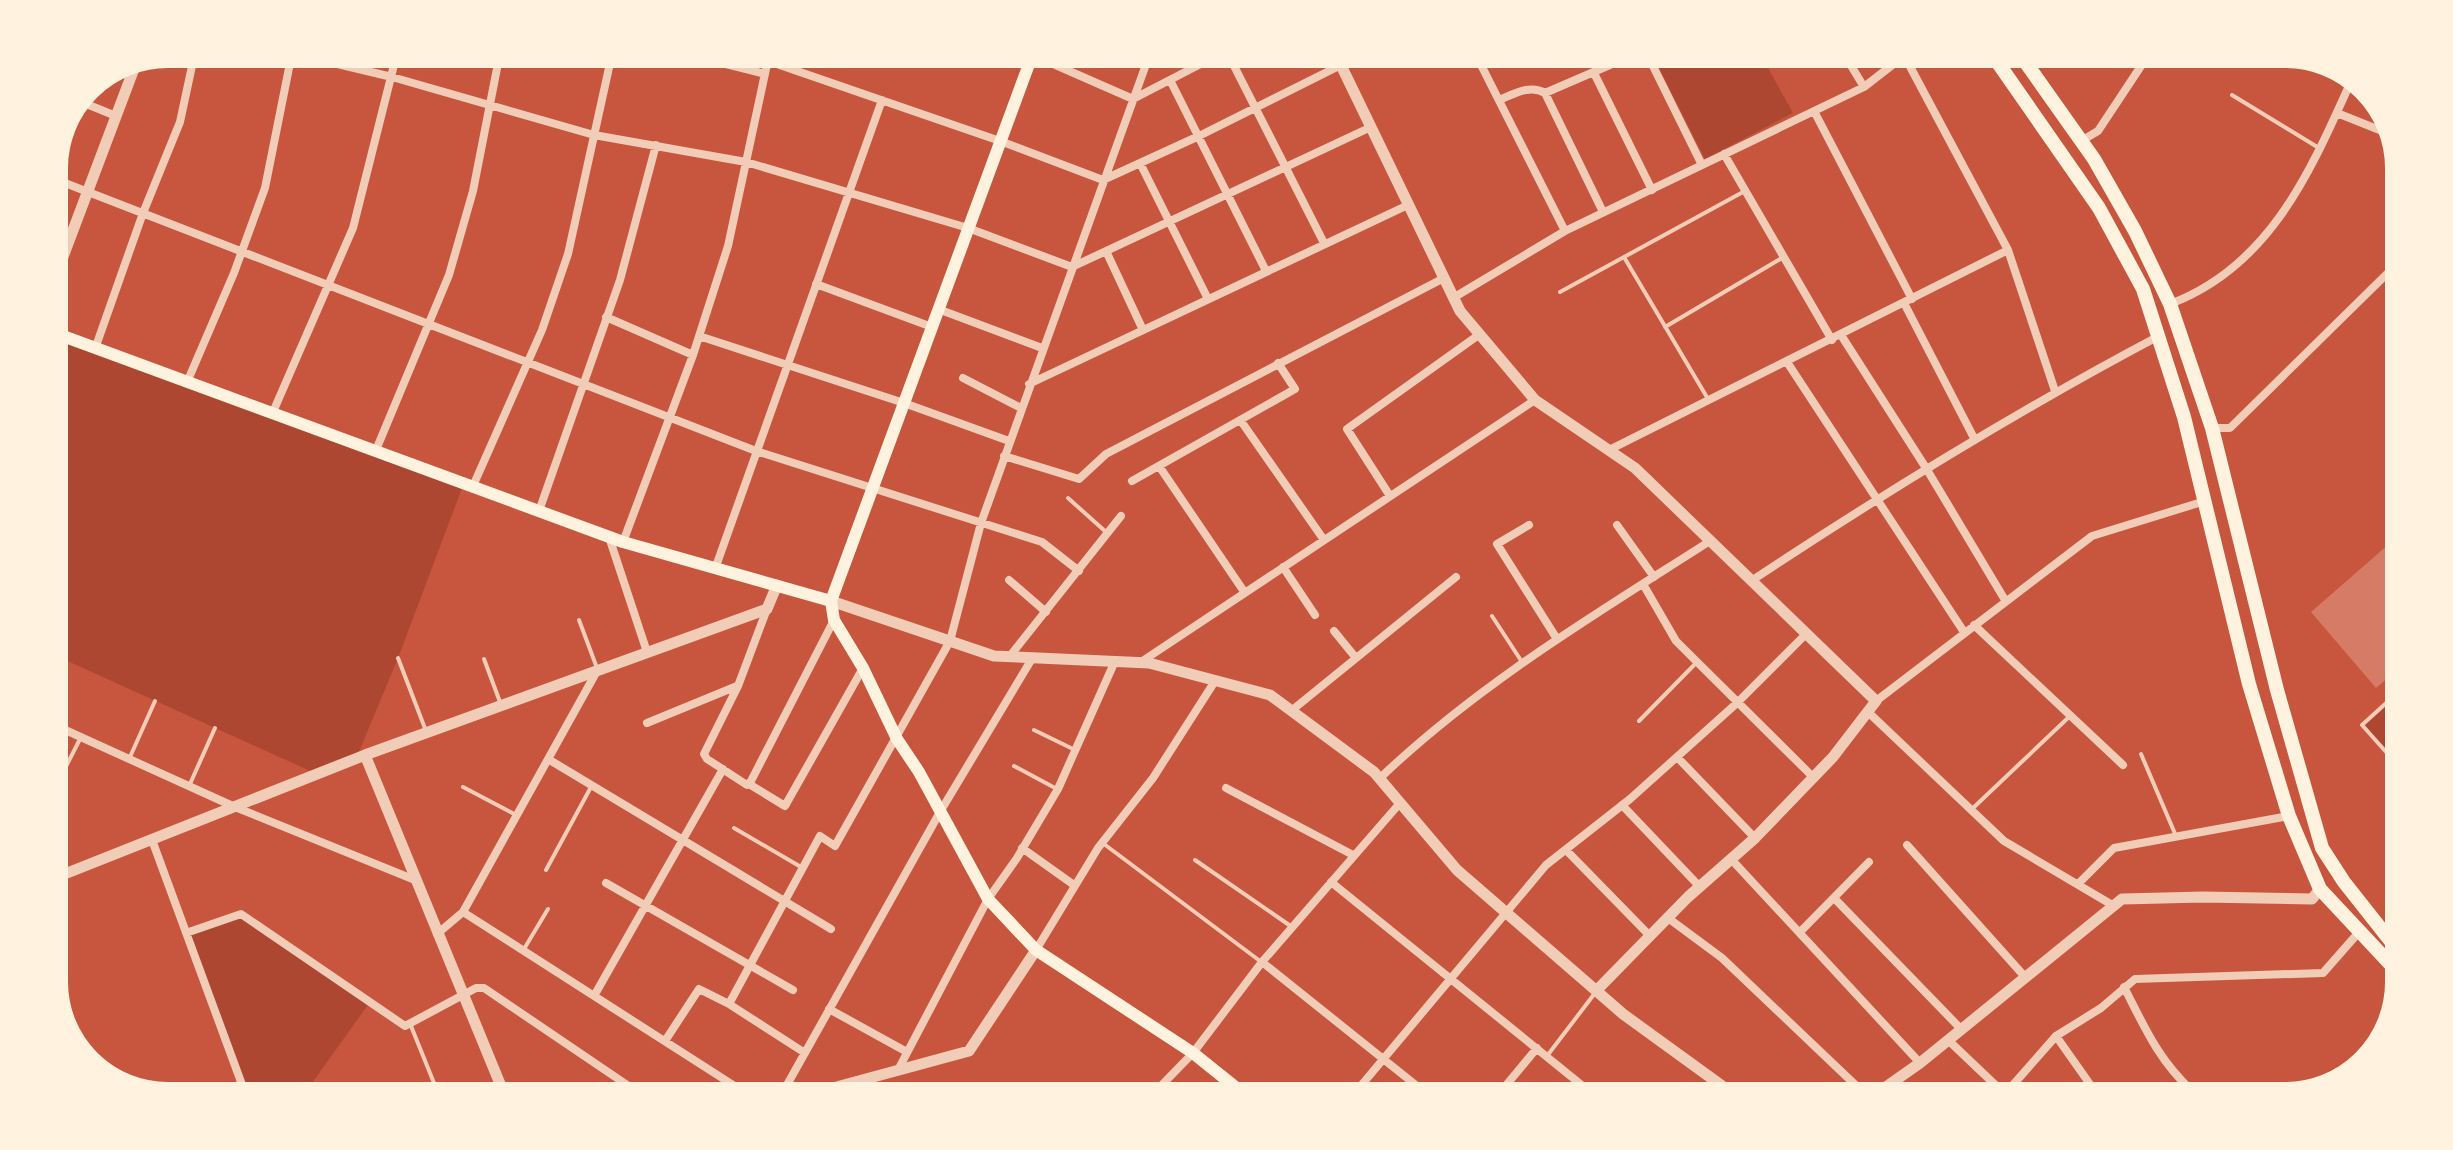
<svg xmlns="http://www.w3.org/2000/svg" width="2453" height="1150" font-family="'Libre Baskerville',serif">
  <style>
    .green { fill: #ae4732 }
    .building { fill: #d67c66 }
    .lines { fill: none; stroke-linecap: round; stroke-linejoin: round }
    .service { stroke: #f1ccb7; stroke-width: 4 }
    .minor { stroke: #f1ccb7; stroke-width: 8 }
    .tertiary { stroke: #f1ccb7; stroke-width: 11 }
    .secondary { stroke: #fff3e0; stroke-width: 12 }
    .primary { stroke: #fff3e0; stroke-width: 14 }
    .rim { fill: none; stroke: #fff3e0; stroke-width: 4 }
  </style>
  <rect width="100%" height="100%" fill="#c8553d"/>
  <!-- green -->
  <path class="green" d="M1654 58 1763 59 1793 113 1705 159Z
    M68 336 464 483 398 658 356 759 317 774 52 654V368Z
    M2395 695V762L2362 725Z
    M241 914 370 1002 307 1090H244L186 933Z"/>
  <!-- building -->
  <path class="building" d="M2397 537 2396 671 2376 688 2311 612Z"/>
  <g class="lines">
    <!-- service -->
    <path class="service" d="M2232 95 2319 148
      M1624 257 1708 399
      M1560 292 1743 192
      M1665 327 1782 258
      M1068 498 1106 532
      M1492 616 1522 662
      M579 620 597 668
      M398 658 426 731
      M484 659 500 702
      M1639 721 1697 662
      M1034 730 1075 750
      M2141 754 2176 836
      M130 757 155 701
      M2395 762 2362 725 2395 695
      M1014 766 1057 789
      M190 784 215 728
      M463 787 516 815
      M52 794 80 739
      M1972 809 2070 716
      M734 828 801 867
      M1104 844 1260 961
      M1195 860 1292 927
      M546 870 591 787
      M524 949 548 909
      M411 1026 434 1083
      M1547 1056 1595 993"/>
    <!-- minor -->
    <path class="minor" d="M287 52 392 77 594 135 746 162 968 228 1072 267 1369 128
      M686 54 765 74
      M1035 56 1133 99 1216 56
      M1229 56 1324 243
      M1649 58 1702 165
      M1847 59 1864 87
      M1906 59 2008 250 2055 391
      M768 61 1000 141 1103 180 1199 136 1357 57
      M1594 73 1652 190
      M1170 80 1266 271
      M1545 93 1626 58
      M1499 100C1514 94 1530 84 1545 93L1603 212
      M79 101 116 116
      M1814 111 1912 299
      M2337 113 2392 135
      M2081 141 2098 131 2145 60
      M1724 154 1832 340
      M1140 163 1208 299
      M52 178 756 451 1042 542 1079 571
      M1565 231 1864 87 1900 59
      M1106 251 1143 330
      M816 284 932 327
      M1453 298 1565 231 1477 57
      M1904 303 1975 440
      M2170 304C2271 266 2311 170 2352 79
      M938 309 1042 348
      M606 317 693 355
      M1841 335 1926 468 2005 600
      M699 336 904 403 1009 441
      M96 346 143 213 180 122 195 52
      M1787 362 1964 632
      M963 378 1021 408
      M188 380 234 273 265 188 292 53
      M1029 384 1408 205
      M273 412 353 228 397 53
      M1241 421 1324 540
      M2212 428H2230L2400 261
      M376 450 449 275 473 191 500 53
      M1609 450 2008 250
      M1004 456 1079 479 1106 454 1444 278
      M1159 466 1245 593
      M1132 481 1295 389 1278 363
      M473 486 542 330 568 254 612 54
      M1390 496 1347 429 1480 334
      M539 511 620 280 656 145
      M1529 525 1497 544 1557 639
      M1617 525 1654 577
      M609 537 647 652
      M623 542 693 355 728 246 769 55
      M1283 567 1315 615
      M715 569 882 100
      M1009 580 1046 612
      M1751 581C1884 493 2019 410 2159 336
      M1643 584 1676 641 1814 778
      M767 609 738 686 704 754 707 759 747 785 751 781 834 620
      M1974 625 2123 765
      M1334 631 1356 658
      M1010 656 1121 516
      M1141 662 1535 400
      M1876 701 2092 536 2205 501
      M1291 711 1456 577
      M1868 712 2004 841 2114 906
      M647 723 737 686
      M52 724 235 807 415 880
      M1677 757 1755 838
      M548 759 831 929
      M1379 779C1478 684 1596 614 1710 541
      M749 784 785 806 863 668
      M1226 788 1353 855
      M1622 805 1700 887
      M152 840 244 1090
      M1907 845 2026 978
      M1022 848 1074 885
      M1566 850 1650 936
      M1731 859 1920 1063
      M1331 882 1594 1095
      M606 883 793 990
      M2078 884 2114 848 2289 816
      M1834 898 1961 1029
      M463 912 744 1092
      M1668 918 1722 958 1867 1096
      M1800 932 1869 862
      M186 933 241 914 405 1026 476 988H484L636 1091
      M437 934 463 912 597 671
      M1036 950 1098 848 1153 778 1215 681
      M1262 962 1427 1094
      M2124 987C2145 1028 2158 1059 2192 1091L2186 1098
      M594 996 723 769
      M729 1004 820 836 835 846 950 641 981 523 1149 56
      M829 1009 907 1052
      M2056 1036 2099 1097
      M1948 1040 2008 1097
      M665 1041 699 989 729 1004 805 1053
      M898 1070 988 899 1017 858 1058 789 1115 661
      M1886 1087 1895 1096
      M783 1092 940 812 1033 657
      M1154 1093 1193 1053 1262 962 1400 803
      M1354 1094 1546 865 1630 799 1737 703 1806 634
      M2005 1094 2056 1036 2101 1008 2135 979 2323 973 2359 932
      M1498 1095 1537 1048"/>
    <!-- tertiary -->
    <path class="tertiary" d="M1337 57 1460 311 1535 400 1635 468 1876 701 1833 757 1755 838 1688 897 1596 991
      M52 286 135 66
      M831 601 994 656 1149 663 1270 695 1374 772 1457 870 1623 1014 1736 1096
      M365 755 503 1091
      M52 879 365 755 767 609 777 585
      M818 1092 969 1051 1036 950
      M1873 1096 1920 1063 2122 899 2203 897 2312 899 2320 889"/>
    <!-- secondary -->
    <path class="secondary" d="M1032 56 831 601 834 620 863 668 897 739 919 772 988 899 1036 950 1193 1053 1244 1094
      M52 332 623 542 831 601"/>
    <!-- primary -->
    <path class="primary" d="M1996 60 2099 208 2143 289 2184 417 2249 684 2289 816 2320 889 2393 967
      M2024 60 2094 159 2135 231 2170 304 2212 428 2277 690 2322 848 2344 882 2393 944"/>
  </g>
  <!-- crop -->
  <path d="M0 0H2453V1150H0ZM168 66H2285A102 102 0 0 1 2387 168V982A102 102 0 0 1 2285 1084H168A102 102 0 0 1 66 982V168A102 102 0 0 1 168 66Z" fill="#fff3e0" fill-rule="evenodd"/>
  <path class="rim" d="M168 66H2285A102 102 0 0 1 2387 168V982A102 102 0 0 1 2285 1084H168A102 102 0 0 1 66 982V168A102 102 0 0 1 168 66Z"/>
</svg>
